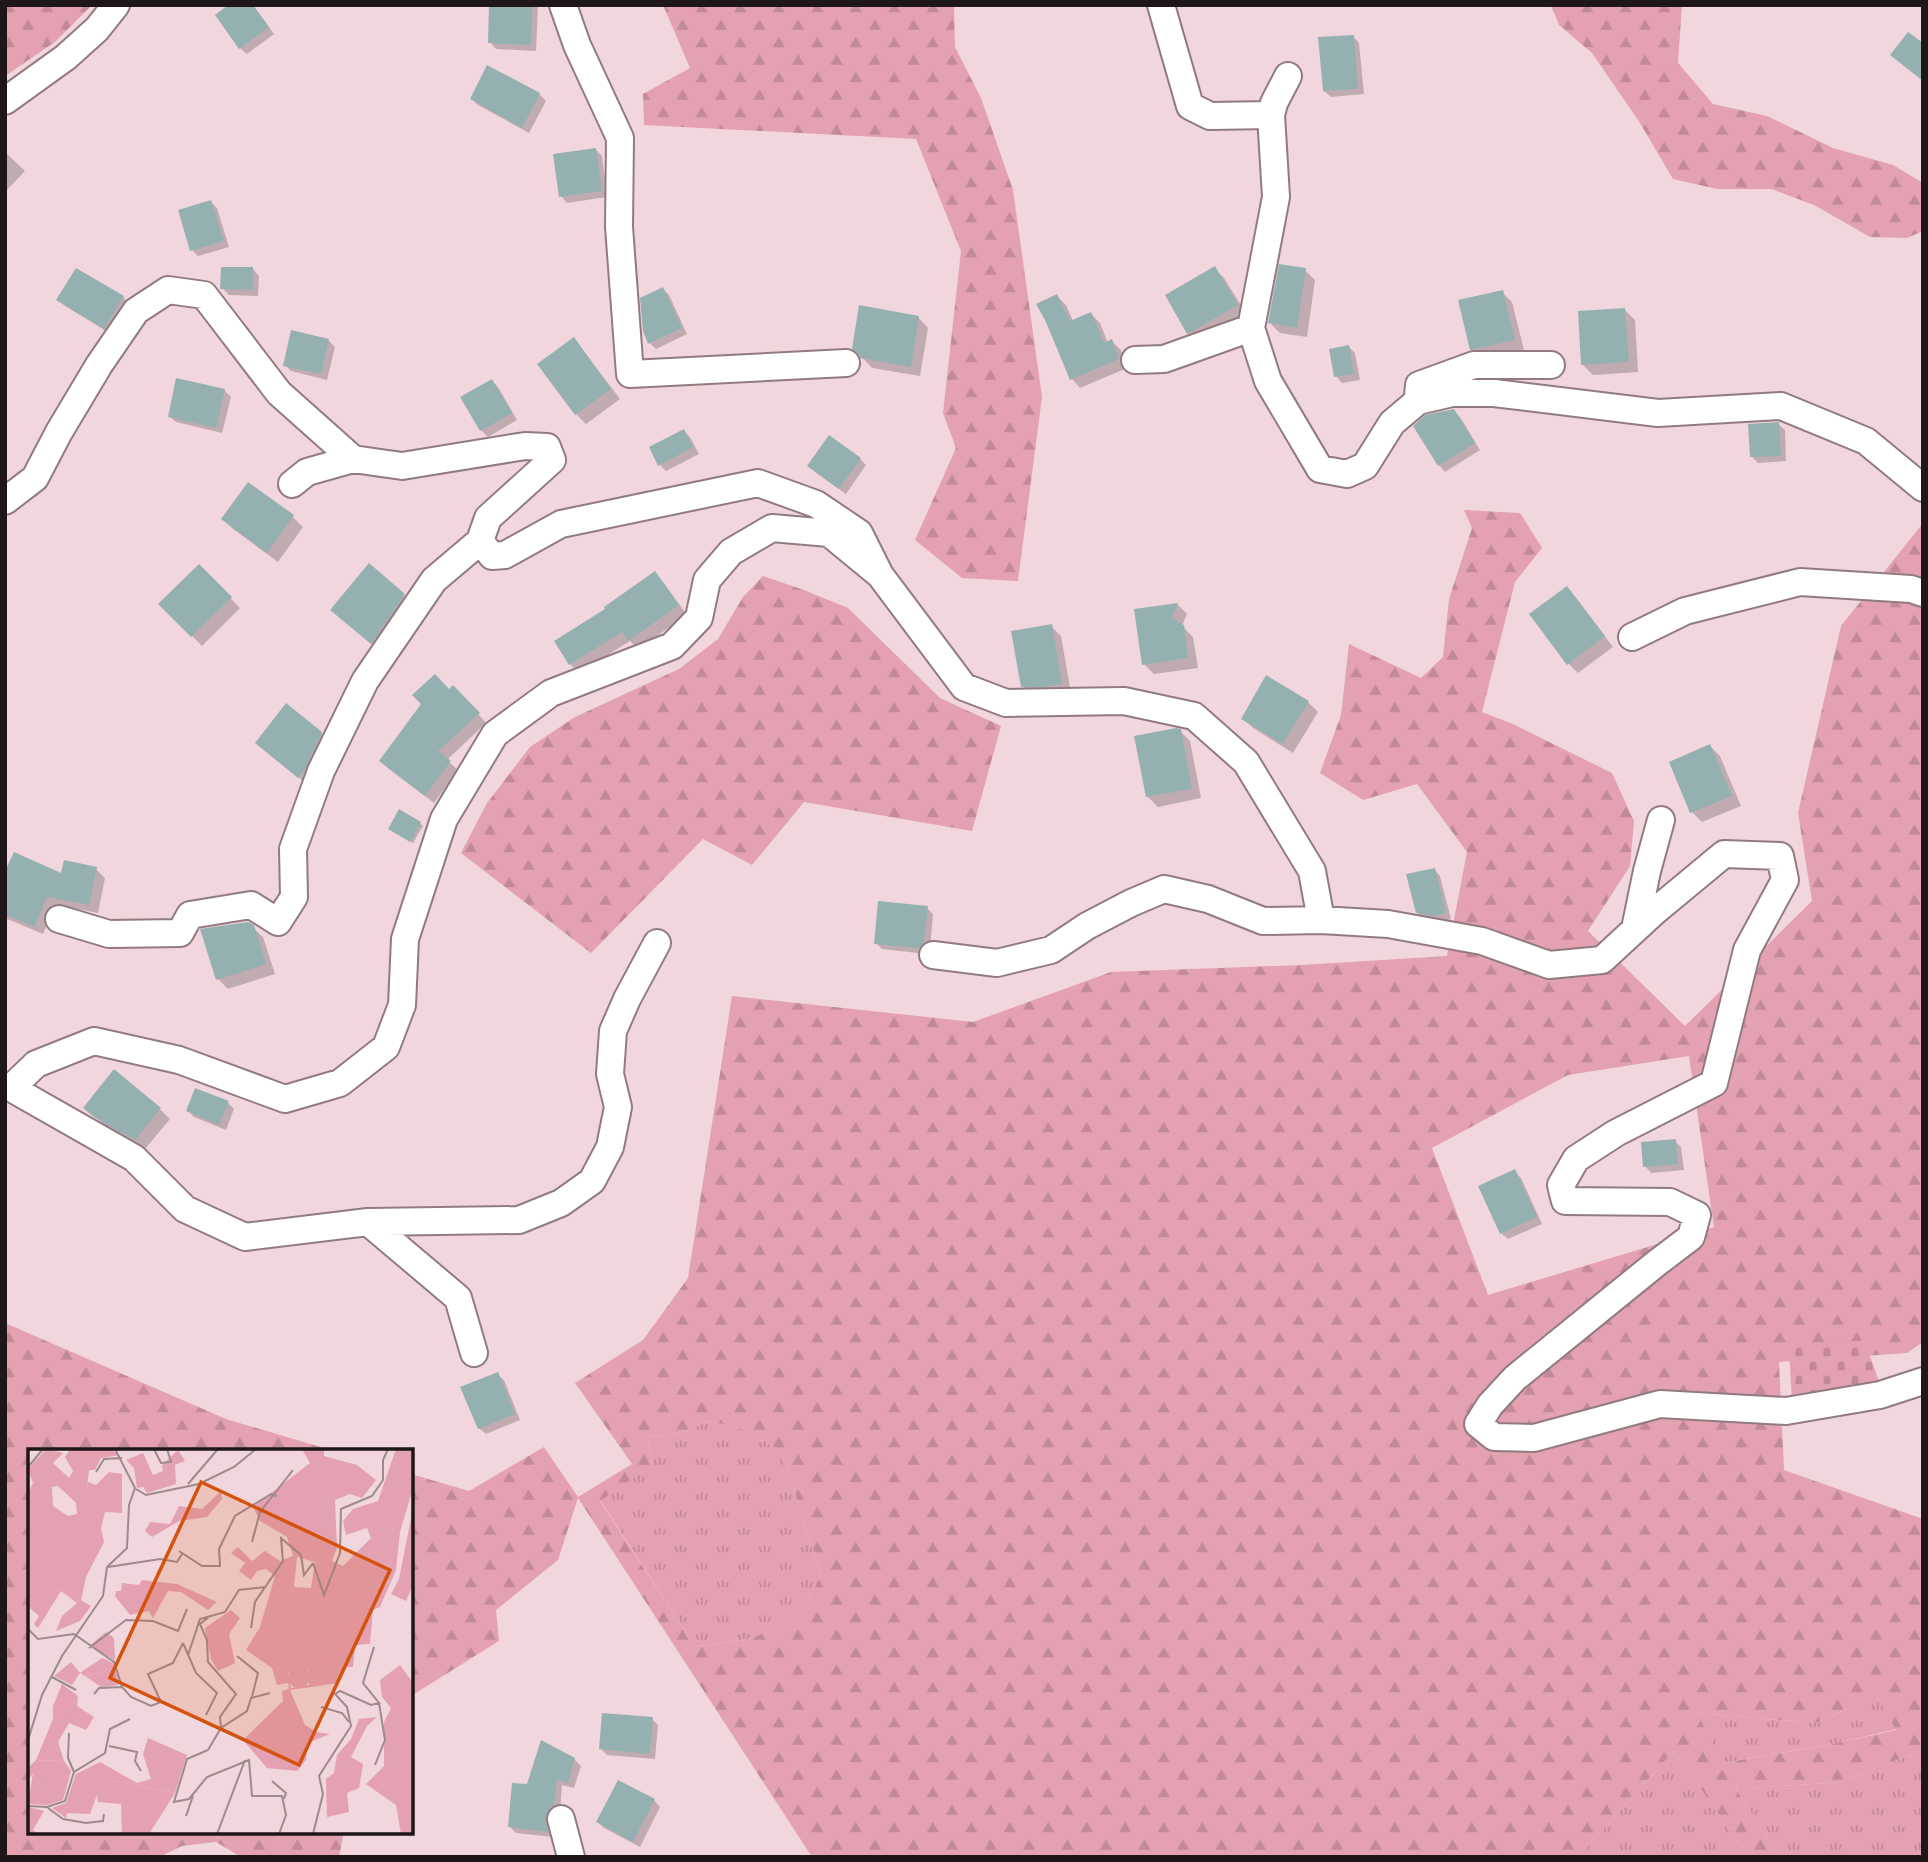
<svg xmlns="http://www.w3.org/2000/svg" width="1928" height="1862" font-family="Georgia,serif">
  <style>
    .grass { fill: url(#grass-tufts) }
    .forest { fill: url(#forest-firs); fill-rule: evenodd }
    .cemetery { fill: url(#cemetery-stones) }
    .shadow { fill: #0003 }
    .building { fill: #95b0b0 }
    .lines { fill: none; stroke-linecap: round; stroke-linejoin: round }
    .minor-casing { stroke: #927b80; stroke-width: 30 }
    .minor { stroke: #fff; stroke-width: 26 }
    .inset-road { fill: none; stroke: #9d8a8e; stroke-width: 2 }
    .view { fill: #d4520d; fill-opacity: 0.15; stroke: #d4520d; stroke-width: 3.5 }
    .inset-edge { fill: none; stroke: #1e1618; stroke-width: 3.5 }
  </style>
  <defs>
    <pattern id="grass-tufts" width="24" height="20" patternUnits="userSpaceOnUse" patternTransform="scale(1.75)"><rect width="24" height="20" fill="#e3a1b2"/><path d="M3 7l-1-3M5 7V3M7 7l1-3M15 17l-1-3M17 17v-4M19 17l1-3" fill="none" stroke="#c28a98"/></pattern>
    <pattern id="forest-firs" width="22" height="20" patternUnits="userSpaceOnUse" patternTransform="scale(1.75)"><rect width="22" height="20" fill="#e3a1b2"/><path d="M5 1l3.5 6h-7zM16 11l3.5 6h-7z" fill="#c28a98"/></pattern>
    <pattern id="cemetery-stones" width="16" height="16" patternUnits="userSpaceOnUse" patternTransform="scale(1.75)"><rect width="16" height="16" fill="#e3a1b2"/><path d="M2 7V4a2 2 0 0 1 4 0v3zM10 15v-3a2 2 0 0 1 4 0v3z" fill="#c28a98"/></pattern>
  </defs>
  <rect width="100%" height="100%" fill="#f1d7dd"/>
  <!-- grass -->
  <path class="grass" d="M709 1421 752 1431 783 1455 821 1575 801 1613 753 1638 695 1647 600 1500 652 1465 648 1437 677 1434Z
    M1875 1692 1897 1729 1832 1744 1722 1763 1697 1713 1816 1723 1858 1704Z
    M1923 1750V1857H1779L1736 1789 1839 1782Z
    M1674 1751 1749 1857H1578Z"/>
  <!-- forest -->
  <path class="forest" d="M5 5H92L55 42 5 76Z
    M663 5H954L955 47 981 98 1013 190 1042 397 1018 581 962 578 915 540 956 448 943 413 961 251 916 139 644 125 643 94 690 68Z
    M1551 5H1682L1678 63 1713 104 1767 116 1833 148 1893 165 1923 183V231L1907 238 1870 237 1814 205 1771 189H1717L1673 179 1640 123 1592 53 1559 25Z
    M1464 510 1520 513 1542 548 1515 582 1482 712 1513 724 1612 773 1634 821 1630 866 1588 931 1685 1026 1812 901 1798 813 1841 626 1923 523V1342L1907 1353 1779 1362 1784 1470 1923 1519V1750L1839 1782 1736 1789 1779 1857H1749L1674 1751 1578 1857H812L578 1498 558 1560 496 1610 499 1641 411 1696V1474L469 1491 544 1447 578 1497 632 1464 575 1383 643 1340 688 1278 732 996 973 1022 1111 972 1301 965 1447 956 1467 852 1417 784 1363 800 1320 773 1341 715 1349 644 1421 678 1443 657 1449 599 1472 528ZM1689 1056 1714 1227 1488 1295 1432 1148 1568 1075ZM709 1421 752 1431 783 1455 821 1575 801 1613 753 1638 695 1647 600 1501 652 1465 648 1437 677 1434ZM1875 1692 1896 1730 1832 1744 1723 1763 1697 1713 1816 1723 1858 1704Z
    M763 576 804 590 848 608 940 698 1001 726 972 831 804 802 752 865 703 839 591 953 461 853 487 803 530 747 575 717 679 669 718 639 743 597Z
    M5 1323 226 1419 334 1451H30V1832H344L339 1857H241L216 1842 182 1846 159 1857H5Z"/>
  <!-- cemetery -->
  <path class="cemetery" d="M1864 1340 1880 1384 1792 1402 1789 1348Z"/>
  <!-- shadow -->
  <path class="shadow" d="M253 5 274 34 247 54 240 48Z
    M491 5H538L536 51 496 49 490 42Z
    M1353 36 1359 43 1364 94 1331 97 1324 91Z
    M488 68 539 94 546 101 529 133 478 105 472 99Z
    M596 150 602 156 607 197 567 203 561 196Z
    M5 152 25 171 5 192Z
    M211 202 217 208 229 247 198 256 192 250Z
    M1214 268 1224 278 1247 315 1198 343 1188 333Z
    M253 269 259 276 258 296 229 295 222 288Z
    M1305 270 1315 280 1307 337 1280 333 1270 323Z
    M663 289 669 295 687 334 656 349 650 343Z
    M1502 292 1512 302 1524 350 1481 359 1471 349Z
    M1057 296 1066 305 1073 321 1091 314 1100 323 1108 343 1112 341 1121 350 1127 368 1080 388 1072 379Z
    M123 297 129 304 111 334 65 306 59 300Z
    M1625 310 1635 320 1638 372 1593 375 1583 365Z
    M918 317 928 328 920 376 872 368 853 348Z
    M328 340 335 347 327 380 291 371 285 365Z
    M574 340 583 350 620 399 586 424 576 414Z
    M1349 347 1355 353 1360 380 1342 383 1336 376Z
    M492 381 498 387 517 420 488 437 481 430 463 397Z
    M224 390 231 397 222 433 176 422 169 416Z
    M1454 411 1460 417 1480 450 1445 472 1439 465Z
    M1778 424 1785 430 1786 461 1758 463 1751 456Z
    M684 431 690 437 699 454 666 471 660 465Z
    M860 459 866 465 846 494 815 472Z
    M248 484 293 517 303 527 278 562 233 529 223 519Z
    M199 566 240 608 202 646 161 604Z
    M369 566 414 605 381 652 343 620Z
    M654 573 663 582 687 615 638 649 630 641 579 673 570 664 608 610Z
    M1567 588 1576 598 1613 647 1578 673 1568 663Z
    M1178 605 1187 614 1182 626 1193 637 1198 668 1154 674 1144 664 1136 610Z
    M1051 626 1061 636 1071 693 1033 696 1023 686Z
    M449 691 462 695 486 723 447 760 458 770 434 803 389 769 381 761Z
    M1308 702 1318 712 1293 753 1253 728 1243 718Z
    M1180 731 1190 741 1201 798 1158 807 1148 797Z
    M321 733 331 744 309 786 257 743Z
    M1710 746 1720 756 1741 806 1702 822 1692 812 1671 763Z
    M420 823 423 826 413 843 393 831Z
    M96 869 105 878 98 913 56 905 43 934 5 918V876L62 875Z
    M1434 869 1440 876 1451 919 1441 922 1424 919 1417 912Z
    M927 908 933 914 930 949 926 954 882 949 876 943Z
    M252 927 263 937 275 974 228 989 218 979Z
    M228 1103 234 1109 226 1130 194 1117 188 1111Z
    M85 1108 160 1109 170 1119 145 1149 107 1127Z
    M1675 1141 1681 1147 1684 1170 1651 1173 1645 1166Z
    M1515 1172 1521 1178 1542 1224 1508 1239 1501 1233Z
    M497 1374 504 1380 520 1420 486 1434 479 1428Z
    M652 1719 658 1725 655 1759 607 1755 601 1749Z
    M574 1759 581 1766 574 1788 562 1785 560 1812 553 1837 516 1833 510 1827 528 1786Z
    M654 1800 660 1807 640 1847 604 1828 598 1822Z"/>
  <!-- building -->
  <path class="building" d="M228 5H253L269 27 239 49 215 15Z
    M489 5H532L531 45 488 43Z
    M1908 32 1923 43V81L1890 55Z
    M1354 35 1358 89 1323 91 1318 37Z
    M487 65 540 93 522 128 470 99Z
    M596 148 602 191 559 197 553 154Z
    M211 200 224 241 190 251 178 210Z
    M1279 264 1306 268 1297 328 1268 323Z
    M1215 266 1238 305 1187 334 1165 295Z
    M221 267H253V290L220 289Z
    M76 268 124 296 104 329 56 300Z
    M663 287 682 328 648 344 643 331 640 298Z
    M1503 290 1515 340 1470 350 1458 300Z
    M1057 294 1070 321 1091 312 1104 343 1112 339 1119 359 1070 380 1046 322 1036 304Z
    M859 305 919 316 911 367 860 358 859 354 852 349Z
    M1625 308 1629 362 1581 365 1578 311Z
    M291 330 329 339 321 374 283 366Z
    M574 337 611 389 575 415 537 364Z
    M1349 345 1354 374 1334 377 1329 349Z
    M176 378 225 389 216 428 168 417Z
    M492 379 512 413 480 431 460 397Z
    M1454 409 1475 443 1438 466 1413 426 1425 415Z
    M1779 422 1781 456 1750 457 1748 424Z
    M684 429 693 447 658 466 649 447Z
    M829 435 861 458 839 489 807 466Z
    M248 482 294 515 267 553 221 519Z
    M369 563 405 594 371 644 330 610Z
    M199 564 232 597 191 637 158 604Z
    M655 571 679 605 628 641 622 632 569 665 554 641 605 609 604 607Z
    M1567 586 1605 636 1567 665 1529 614Z
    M1178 603 1172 618 1184 625 1188 658 1142 665 1134 609Z
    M1052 624 1062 684 1045 687H1021L1011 631Z
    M435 674 449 689 453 685 480 713 438 751 451 761 425 796 379 761 421 704 412 695Z
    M1266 675 1309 701 1283 744 1241 719Z
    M286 703 322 732 305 769 298 778 255 743Z
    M1176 728 1181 729 1192 789 1146 797 1134 736Z
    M1710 744 1732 796 1690 813 1669 762Z
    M399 809 421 822 410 842 388 829Z
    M14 852 61 873 64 860 97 867 89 905 47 897 34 927 5 914V871Z
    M1435 868 1446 913 1433 916 1416 913 1406 874Z
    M878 901 928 906 924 942 919 948 874 944Z
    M248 922 254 925 266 964 216 980 200 929Z
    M114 1069 161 1108 135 1140 94 1117 83 1108Z
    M195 1088 229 1101 219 1125 186 1111Z
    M1676 1139 1678 1164 1643 1167 1641 1142Z
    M1515 1169 1537 1217 1500 1234 1478 1186Z
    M498 1372 515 1414 478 1429 460 1387Z
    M602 1713 653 1717 650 1754 599 1749Z
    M541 1740 575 1758 568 1783 557 1779 554 1805 550 1808 546 1816 548 1832 508 1827 512 1783 527 1784Z
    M618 1780 655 1799 633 1842 596 1822Z"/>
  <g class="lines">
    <!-- minor casing -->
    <g class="minor-casing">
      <path id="minor" d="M563 5 577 45 620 138 619 227 630 374 846 363
        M1161 5 1190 106 1210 116 1271 115
        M1288 76 1274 103 1271 115 1276 197 1251 328 1268 381 1320 469 1347 474 1365 466 1392 423 1418 401 1452 393H1494L1658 413 1781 406 1866 441 1923 488
        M5 101 66 57 97 29 116 5
        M1135 360 1164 359 1251 328
        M1418 396 1419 385 1474 365H1551
        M292 484 307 472 353 459
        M5 501 35 478 59 432 99 365 136 311 168 290 204 295 279 393 353 459 402 466 525 446 547 447 552 460 488 518 480 541 434 580 365 681 321 771 293 849 294 897 278 922 251 905 190 915 180 933 109 934 59 919
        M480 541 492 556 505 555 561 524 758 483 816 504 859 533 880 575 964 687 1006 703 1124 701 1194 716 1246 762 1312 871 1321 920
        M1632 637 1685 611 1800 582 1911 589 1923 593
        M1635 929 1647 871 1661 820
        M933 955 997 963 1051 950 1087 926 1131 903 1164 889 1208 899 1263 921 1321 920 1388 924 1482 941 1549 965 1602 960 1654 912 1724 854 1780 856 1785 880 1747 950 1714 1083 1616 1133 1576 1159 1561 1185 1565 1201 1670 1202 1697 1215 1691 1237 1658 1262 1515 1378 1490 1405 1478 1424 1494 1437 1534 1438 1660 1404 1786 1411 1880 1395 1923 1381
        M5 1087 11 1088 134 1158 185 1209 245 1237 368 1222 458 1298 474 1353
        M11 1088 36 1064 94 1041 179 1060 285 1099 340 1083 386 1047 402 1005 405 939 444 819 495 734 551 693 672 646 699 618 707 580 731 552 772 528 829 533 880 575
        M368 1222 519 1220 561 1203 592 1181 610 1147 618 1107 610 1074 613 1031 627 999 657 943
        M561 1819 571 1857"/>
    </g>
    <!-- minor -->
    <use href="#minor" class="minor"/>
  </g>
  <!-- overview -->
  <g transform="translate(28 1449)">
    <rect width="385" height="385" fill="#f1d7dd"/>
    <path d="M18 0 35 4 25 14 41 29 45 22 61 21 59 38 77 63 73 79 76 93 58 128 53 151 63 157 52 172 28 182 34 167 49 154 33 142 10 179 6 175 11 167 0 157V44L5 34 0 20ZM30 37 48 54 49 65 40 67 25 57 24 38ZM350 114 364 116V129L357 136 345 137ZM78 183 86 189 87 211 61 197ZM74 209 85 214 76 223 57 227 52 224ZM260 228a11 11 0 1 1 22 0a11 11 0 1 1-22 0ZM120 289 159 306 147 344 87 332 69 346 62 365 39 364 38 369 24 359 38 354 48 325 72 313 109 334 123 330 115 305ZM8 311 36 312 43 322 38 341 18 337V327L5 325 0 330V319ZM0 358 16 362 5 381 10 385H0Z" fill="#e3a1b2" fill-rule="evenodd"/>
    <path d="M42 0H83L91 6 73 9 67 21 45 22 37 8ZM274 0H296V7L329 16 348 31 334 49 322 45 307 51 309 99 304 112 315 117 343 89 339 79 318 86 315 72 325 60 350 52 368 0H385V39L372 83 368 121 352 158 345 161 342 195 327 196 325 218H318L311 234 262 241 277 276 288 283 302 285 279 294 278 311 269 322 239 319 215 291 255 252 254 242 261 240 260 234 249 236 244 219 218 201 232 178 247 127 238 120 229 122 223 131 211 122 217 114 203 104 210 98 224 112 237 102 252 112 265 107 259 88 232 72 225 58 282 14ZM269 108 287 113 283 139 266 138ZM350 115 364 116V129L358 136 346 137ZM266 218 280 220 281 236 263 239 260 224ZM150 1 157 12 147 16 148 35 119 44 115 38 109 39 106 19 98 11 115 4 125 26 135 22 134 16ZM193 42 194 50 179 68 151 72 124 88 117 82 122 73 142 75 151 57 174 60ZM385 59V136L378 152 363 145 371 130ZM114 131 149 135 189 153 180 161 153 143 140 142 125 169 121 162 102 166 87 147 88 142H93L94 134 111 136ZM203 161 212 169 201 185 207 214 190 222 183 210 177 179ZM85 214 91 236 73 238 57 227 76 223ZM372 216 385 234V385H373L368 356 338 335 356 317V273L363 259 354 248 352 231ZM50 247 49 257 66 268 58 281 41 274 30 293 36 312 8 311 25 270V257L40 263ZM349 268 339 277 323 308 335 315 331 339 319 344 321 363 299 368 298 330 306 324 309 306 323 290 331 270ZM87 332 147 344 121 385H94L93 355 70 353 69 346Z" fill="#e3a1b2" fill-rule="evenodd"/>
    <path d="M5 324 19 327 18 337 38 341 35 351 19 356 0 355Z" fill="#e3a1b2"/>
    <path d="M81 23 94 25V64L77 63 59 38 60 33 68 36ZM43 213 52 224 44 236 26 227ZM34 235 50 247 40 264 25 257Z" fill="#e3a1b2"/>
    <path class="inset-road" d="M126 0 133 14 143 13 139 0M0 18 15 0M68 23 76 10 94 9M160 35 190 0M108 40 118 46 171 35 206 18 228 0M224 93 232 63 265 21M151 102 174 117H192L191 100 207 67 243 45 249 47M285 114 296 146 312 104 313 60 344 47 355 31V11L360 0M80 118 132 110 149 113 154 105M182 167 172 175 179 191 180 213 208 245 192 268 193 279M223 179 227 153 255 112 253 89 273 106 276 126 285 114M0 180 10 190 46 185 86 213 94 238 103 248 123 257 133 253 120 225 145 214 155 194M155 194 168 224 189 244 178 266M61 199 98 171 125 172 150 182 159 160M160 206 172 170 197 163 211 141 238 138M209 207 230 224 224 248M24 228 48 241M242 244 223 249 219 262 193 279 180 301 159 310 146 353 161 350 179 328 221 311 224 347H254L258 366 251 385M66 245 71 239 94 238M293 258 314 264 321 273M41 284 40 309 46 323M0 291 14 246 34 207 75 147 79 118 99 99 101 56 107 39 87 0M81 297 109 303 107 312 113 322M347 316 357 291 351 254M244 332 258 344 256 350M0 357 19 358 37 352 46 323 77 304 82 280 102 270M20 359 35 370 58 374 75 372 76 365M158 367 165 347M189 385 217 311M285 385 295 345 291 327 323 277 319 258 307 245 312 242 343 256 351 254 335 234 346 198"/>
    <path class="view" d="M173 33 362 121 271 316 82 229Z"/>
    <rect width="385" height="385" class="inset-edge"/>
  </g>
  <!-- border -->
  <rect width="1928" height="1862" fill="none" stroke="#1e1618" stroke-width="14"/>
</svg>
